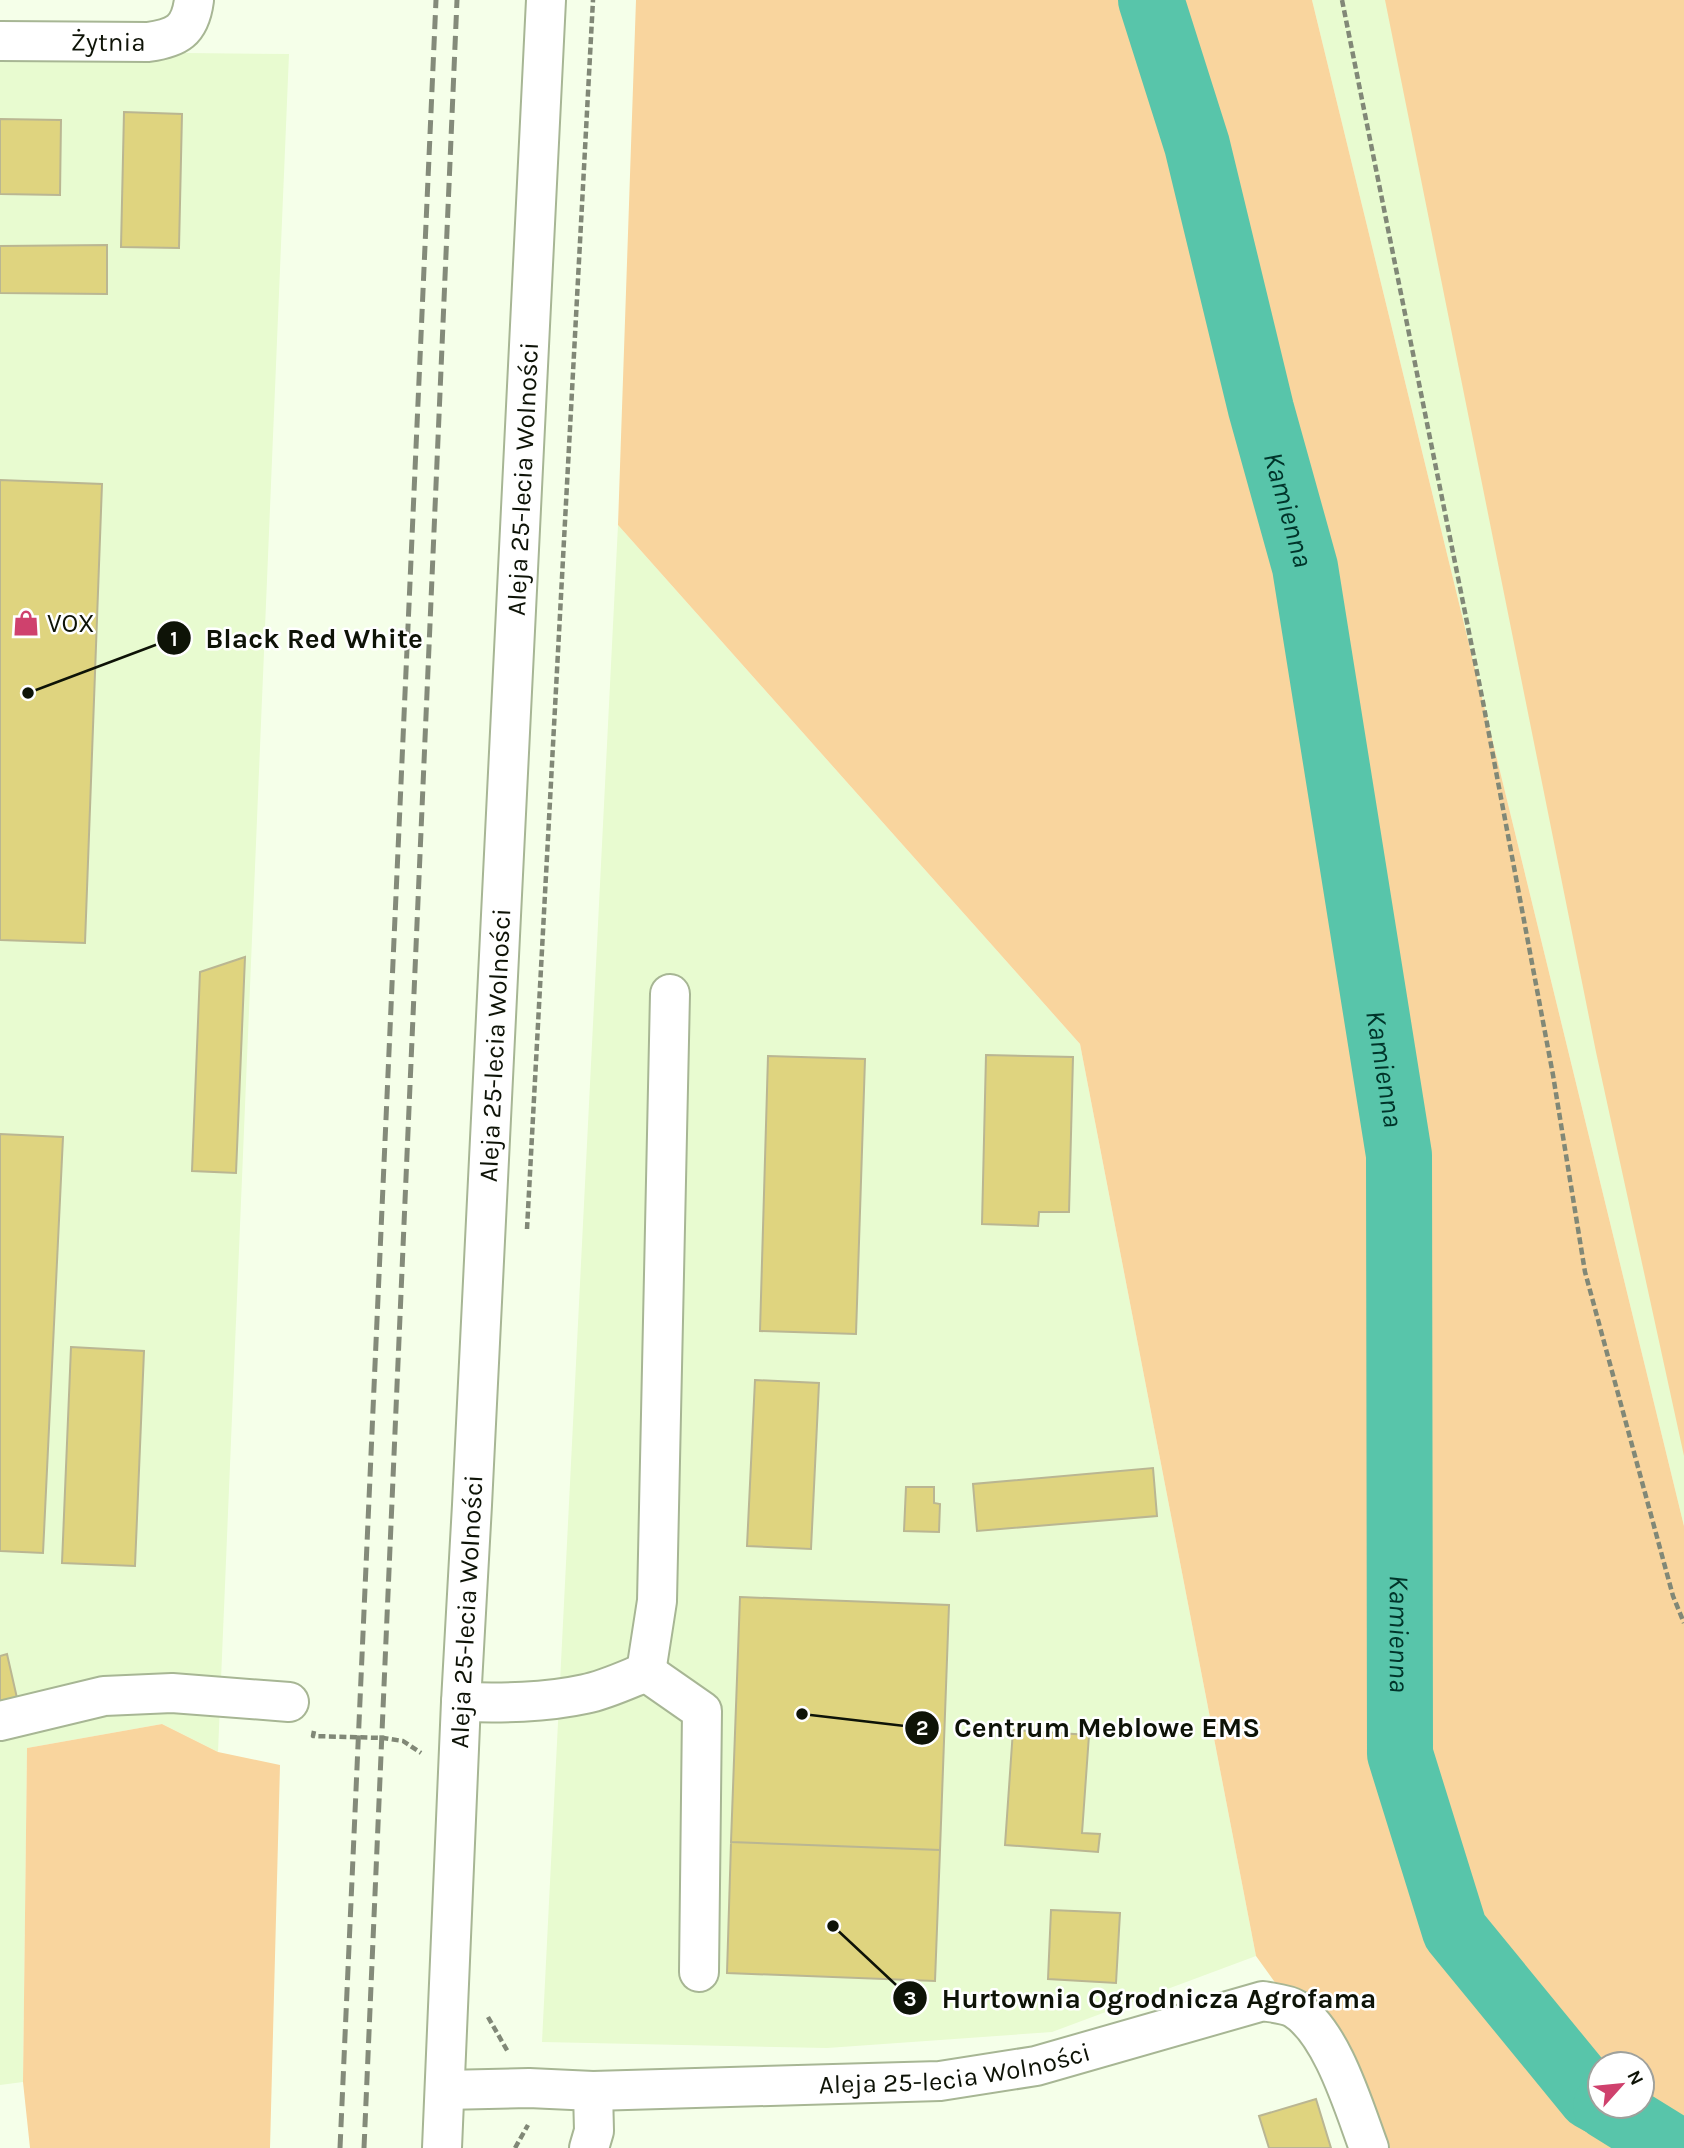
<svg xmlns="http://www.w3.org/2000/svg" width="1684" height="2148" font-family="Karla,sans-serif">
  <style>
    .built { fill: #e8fbd0 }
    .green { fill: #f9d59e; fill-rule: evenodd }
    .lines { fill: none; stroke-linecap: round; stroke-linejoin: round }
    .river { stroke: #58c5aa; stroke-width: 66 }
    .building { fill: #dfd47f; stroke: #bab692; stroke-width: 2 }
    .minor-casing { stroke: #a7b694; stroke-width: 42 }
    .major-casing { stroke: #a7b694; stroke-width: 42 }
    .path { stroke: #818877; stroke-width: 4.5; stroke-dasharray: 7 3.5; stroke-linecap: butt }
    .minor { stroke: #fff; stroke-width: 38 }
    .major { stroke: #fff; stroke-width: 38 }
    .rail { stroke: #848b7a; stroke-width: 5; stroke-dasharray: 14 7; stroke-linecap: butt }
    .labels { text-anchor: middle; stroke-width: 5; stroke-linejoin: round; paint-order: stroke }
    .street-label { font-size: 26px; fill: #0e1307; stroke: #fff }
    .poi-label { font-size: 26px; fill: #0e1307; stroke: #fff; text-anchor: start }
    .water-label { font-size: 28px; font-style: italic; fill: #00342a; stroke: #fff }
    .leader { fill: none; stroke: #0e1307; stroke-width: 2.5 }
    .callout-dot { fill: #0e1307; stroke: #fff; stroke-width: 2.5 }
    .mark-label { font-size: 21px; text-anchor: middle; font-weight: bold; fill: #fff }
    .callout-label { font-size: 28px; text-anchor: middle; font-weight: bold; fill: #0e1307; stroke: #fff; stroke-width: 5; stroke-linejoin: round; paint-order: stroke }
  </style>
  <rect width="100%" height="100%" fill="#f5ffe9"/>
  <!-- built -->
  <path class="built" d="M1312 0H1684V1526Z
    M0 51 289 54 218 1752 162 1724 27 1748 23 2082 0 2085Z
    M618 525 1080 1044 1256 1956 1052 2032 827 2048 542 2042Z"/>
  <!-- green -->
  <path class="green" d="M636 0H1312L1684 1526V2148H1369L1294 2009 1256 1956 1080 1044 618 525ZM1600 2064H1642V2106H1600Z
    M1385 0H1684V1456L1596 1052Z
    M162 1724 218 1752 280 1765 270 2148H30L23 2082 27 1748Z"/>
  <g class="lines">
    <!-- river -->
    <g class="river">
      <path id="s1" d="M1151 0 1197 145 1261 409 1305 567 1399 1155 1400 1754 1455 1931 1591 2097 1600 2102"/>
      <path d="M1606 2106 1674 2148"/>
    </g>
  </g>
  <!-- building -->
  <path class="building" d="M124 112 182 114 179 248 121 247Z
    M0 119 61 120 60 195 0 194Z
    M107 245V294L0 293V246Z
    M0 480 102 484 85 943 0 940Z
    M245 957 236 1173 192 1171 200 972Z
    M986 1055 1073 1057 1069 1212H1039L1038 1226 982 1224Z
    M768 1056 865 1059 856 1334 760 1331Z
    M0 1134 63 1137 43 1553 0 1551Z
    M71 1347 144 1351 135 1566 62 1563Z
    M755 1380 819 1383 811 1549 747 1546Z
    M1153 1468 1157 1516 977 1531 973 1484Z
    M906 1487H934V1503L940 1504 939 1532 904 1531Z
    M740 1597 949 1605 940 1850 731 1842Z
    M7 1654 17 1698 0 1702V1656Z
    M1013 1730 1089 1735 1082 1833 1100 1834 1098 1852 1005 1845Z
    M731 1842 940 1850 935 1981 727 1973Z
    M1051 1910 1120 1913 1116 1983 1048 1979Z
    M1316 2099 1331 2148H1269L1259 2116Z"/>
  <g class="lines">
    <!-- minor casing -->
    <g class="minor-casing">
      <g id="minor">
        <path id="s2" d="M0 41 148 42C177 38 190 31 194 0"/>
        <path d="M646 1672 702 1711 699 1972"/>
        <path d="M461 1702C502 1703 544 1703 585 1694 605 1690 626 1680 646 1672L657 1601 670 994"/>
        <path d="M0 1721 104 1696 172 1693 289 1702"/>
        <path id="s3" d="M445 2090 529 2088 593 2091 940 2081 1036 2066 1263 2001C1273 2003 1287 2004 1295 2009 1332 2032 1354 2108 1369 2148"/>
        <path d="M589 2148 594 2131 593 2091"/>
      </g>
    </g>
    <!-- major casing -->
    <g class="major-casing">
      <g id="major">
        <path id="s4" d="M442 2148 461 1702 472 1505 546 0"/>
      </g>
    </g>
    <!-- path -->
    <path class="path" d="M1342 0 1483 702 1553 1075 1585 1272 1673 1596 1684 1623
      M527 1229 593 0
      M314 1731 313 1736 383 1738 403 1741 421 1753
      M488 2017 508 2052
      M515 2148 528 2125"/>
    <!-- minor -->
    <use href="#minor" class="minor"/>
    <!-- major -->
    <use href="#major" class="major"/>
    <!-- rail -->
    <path class="rail" d="M340 2148 436 0
      M364 2148 457 0"/>
  </g>
  <!-- icons -->
  <defs>
    <g id="shop-bare" transform="scale(2.1)"><path d="M-5-2.5h2.3a2.7 3.5 0 0 1 5.4 0H5L5.5 6h-11ZM-1.5-2.5h3a1.5 2.3 0 0 0-3 0Z" fill="#cf416d" stroke="#fff" stroke-width="2.5" paint-order="stroke"/></g>
  </defs>
  <g fill-rule="evenodd">
    <use href="#shop-bare" x="26" y="623"/>
  </g>
  <g class="labels">
    <!-- street labels -->
    <g class="street-label">
      <text dy="9" stroke="none"><textPath href="#s2" startOffset="108">Żytnia</textPath></text>
      <text dy="9" stroke="none"><textPath href="#s4" startOffset="1671">Aleja 25-lecia Wolności</textPath></text>
      <text dy="9" stroke="none"><textPath href="#s4" startOffset="1104">Aleja 25-lecia Wolności</textPath></text>
      <text dy="9" stroke="none"><textPath href="#s4" startOffset="537">Aleja 25-lecia Wolności</textPath></text>
      <text dy="9" stroke="none"><textPath href="#s3" startOffset="511">Aleja 25-lecia Wolności</textPath></text>
    </g>
    <!-- poi labels -->
    <g class="poi-label">
      <text x="47" y="632">VOX</text>
    </g>
    <!-- water labels -->
    <g class="water-label">
      <text dy="10" stroke="none"><textPath href="#s1" startOffset="528">Kamienna</textPath></text>
      <text dy="10" stroke="none"><textPath href="#s1" startOffset="1096">Kamienna</textPath></text>
      <text dy="10" stroke="none"><textPath href="#s1" startOffset="1662">Kamienna</textPath></text>
    </g>
  </g>
  <!-- callouts -->
  <path class="leader" d="M28 693L174 638M802 1714L922 1728M833 1926L910 1998"/>
  <g class="callout-dot">
    <circle cx="28" cy="693" r="7"/>
    <circle cx="802" cy="1714" r="7"/>
    <circle cx="833" cy="1926" r="7"/>
    <circle cx="174" cy="638" r="18"/>
    <circle cx="922" cy="1728" r="18"/>
    <circle cx="910" cy="1998" r="18"/>
  </g>
  <g class="mark-label">
    <text x="174" y="646">1</text>
    <text x="922" y="1735">2</text>
    <text x="910" y="2006">3</text>
  </g>
  <g class="callout-label">
    <text x="314" y="648">Black Red White</text>
    <text x="1107" y="1737">Centrum Meblowe EMS</text>
    <text x="1159" y="2008">Hurtownia Ogrodnicza Agrofama</text>
  </g>
  <!-- north arrow -->
  <g transform="translate(1621 2085) rotate(63)"><circle r="33" fill="#ffffff" stroke="#9fa19c" stroke-width="2"/>
  <path d="M0-5L12 26L0 18L-12 26Z" fill="#cf416d"/>
  <text y="-10" font-size="19" font-weight="bold" text-anchor="middle" fill="#0e1307">N</text>
  </g>
</svg>
